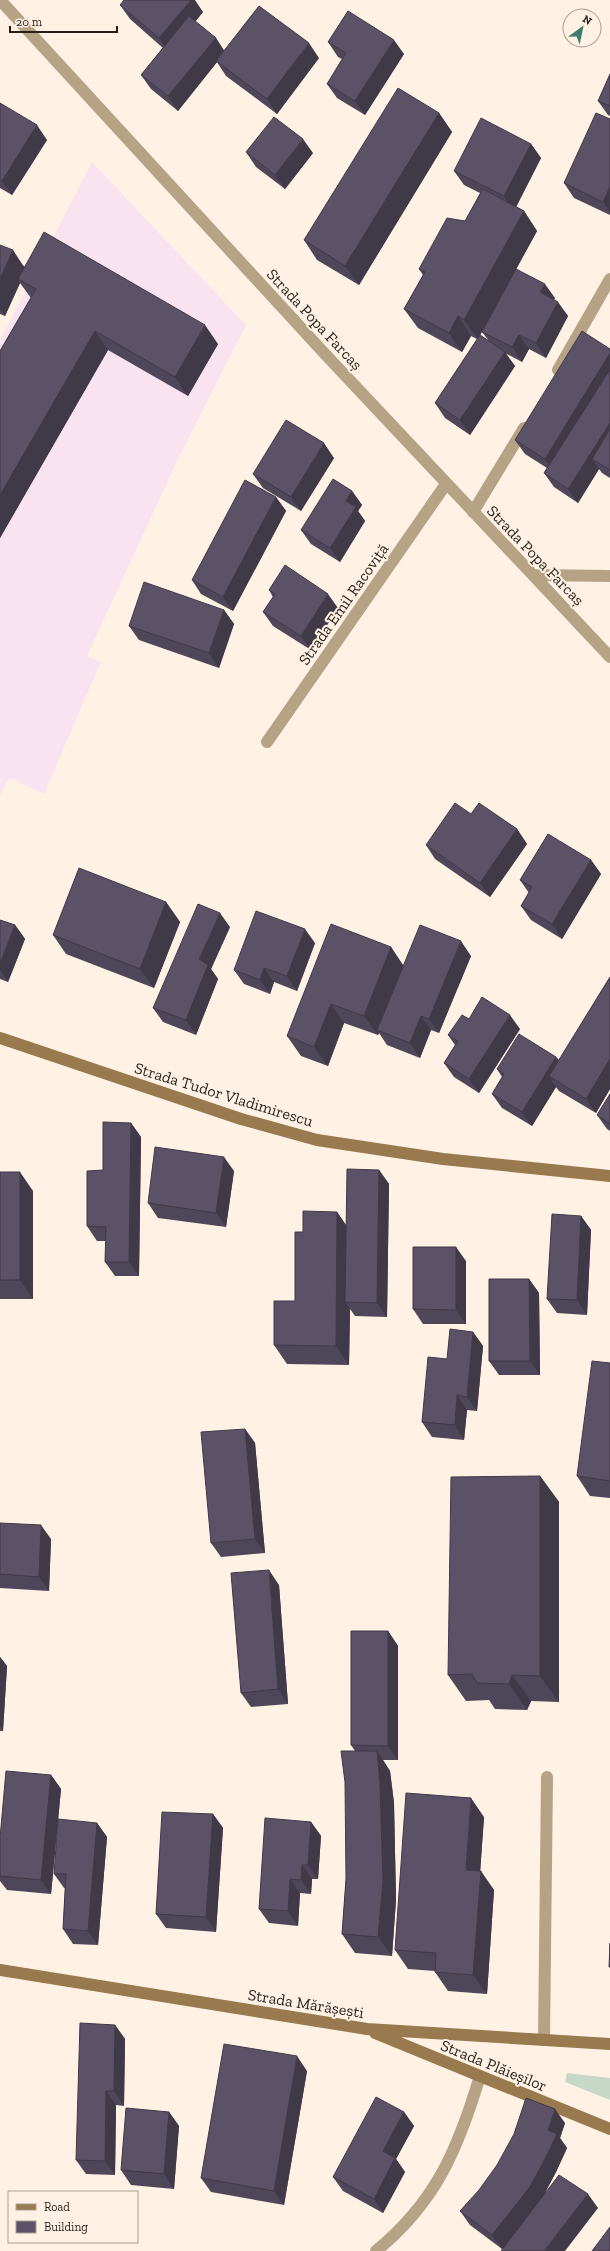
<svg xmlns="http://www.w3.org/2000/svg" width="610" height="2251" font-family="'Zilla Slab',serif">
  <style>
    .education { fill: #f9e3f1 }
    .grass { fill: #c7d8c9 }
    .lines { fill: none; stroke-linecap: round; stroke-linejoin: round }
    .lane { stroke: #b6a285; stroke-width: 12 }
    .street { stroke: #b6a285; stroke-width: 12 }
    .secondary { stroke: #987a4e; stroke-width: 12 }
    .wall { fill: #4e4759 }
    .shaded-wall { fill: #403948 }
    .building { fill: #5b5267; stroke: #403948 }
    .labels { text-anchor: middle; stroke-width: 4; stroke-linejoin: round; paint-order: stroke }
    .street-label { font-size: 16px; fill: #261f17; stroke: #fff2e5 }
  </style>
  <rect width="100%" height="100%" fill="#fff2e5"/>
  <!-- education -->
  <path class="education" d="M92 162 246 325 179 457 87 656 101 662 44 794 9 778 0 796V340Z"/>
  <!-- grass -->
  <path class="grass" d="M567 2073 610 2078V2100L565 2082Z"/>
  <g class="lines">
    <!-- lane -->
    <path class="lane" d="M544 2040 547 1777"/>
    <!-- street -->
    <path class="street" d="M0 0 325 354 610 657
      M558 370 610 279
      M473 512 524 428
      M534 575 610 576
      M267 742 446 484
      M376 2251C436 2202 458 2149 480 2076"/>
    <!-- secondary -->
    <path class="secondary" d="M0 1038 241 1119 317 1140 443 1159 610 1176
      M0 1970 367 2029 610 2044
      M375 2033 610 2129"/>
  </g>
  <!-- wall -->
  <path class="wall" d="M120 5 203 12 195 22 216 38 224 51 319 58 277 114 226 76 217 62 178 111 151 89 141 75 163 48 130 19Z
    M328 42 404 54 365 115 337 98 327 84 342 59 338 57Z
    M610 74V116L608 115 598 101Z
    M0 103 47 140 12 195 0 188Z
    M439 113 452 132 359 285 317 260 304 240Z
    M610 119V215L574 198 564 183Z
    M531 144 541 158 516 207 524 211 537 231 480 335 489 341 482 332 555 298 554 300 568 316 546 358 529 349 522 362 505 353 515 366 470 435 445 418 435 403 477 339 471 336 462 352 418 328 404 309 423 275 419 269 465 221 480 193 464 185 454 171Z
    M246 152 313 153 285 189 256 167Z
    M0 245 25 267 218 344 188 396 108 350 0 538V351L31 298 20 283 5 316 0 314Z
    M610 349V478L602 473 599 469 578 503 554 487 544 473 547 468 525 454 515 440Z
    M334 458 301 511 263 488 253 474Z
    M352 491 362 505 358 511 365 521 340 562 311 544 301 530Z
    M276 497 286 511 233 611 201 594 192 580Z
    M269 590 338 608 311 650 273 626 263 612 273 597Z
    M224 610 234 624 219 668 139 640 129 626Z
    M471 814 517 829 527 844 490 897 435 859 426 845Z
    M591 860 601 874 562 939 531 920 521 906 529 893 520 880Z
    M166 902 180 922 154 988 66 954 53 935Z
    M0 920 15 925 25 939 8 982 0 979Z
    M230 927 211 969 218 979 196 1035 163 1022 153 1008Z
    M315 943 297 991 274 982 270 994 244 984 234 970Z
    M391 947 403 965 471 956 439 1033 431 1030 420 1058 387 1045 379 1033 378 1035 344 1023 328 1066 301 1056 287 1036Z
    M610 977V1089L596 1113 559 1091 556 1087 532 1126 502 1108 492 1094 502 1077 497 1069 556 1057 559 1060Z
    M469 1019 520 1029 479 1093 454 1077 444 1063 455 1045 448 1035Z
    M610 1094V1131L607 1129 597 1115Z
    M131 1123 141 1137 139 1276H115L105 1262 106 1241H97L87 1226 103 1170Z
    M379 1170 389 1184 387 1317 355 1316 350 1309 349 1365 287 1364 274 1345 295 1301 303 1232 337 1212 346 1225Z
    M234 1171 226 1227 158 1218 148 1203Z
    M0 1172 33 1191V1299H0Z
    M581 1216 591 1230 587 1315 557 1313 547 1299Z
    M466 1261V1324H423L413 1309Z
    M529 1279 539 1293 540 1375H499L489 1361Z
    M473 1332 483 1346 477 1411 467 1410 464 1440 432 1437 422 1422 447 1359Z
    M610 1363V1498L590 1496 577 1476Z
    M245 1429 255 1443 265 1553 221 1557 211 1543Z
    M540 1476 559 1502V1702L531 1701 527 1710 495 1709 489 1700 466 1701 448 1675Z
    M0 1523 51 1539 49 1591 0 1588Z
    M279 1585 288 1704 251 1707 241 1693Z
    M388 1631 398 1646V1760H383L390 1771 394 1803 396 1900 392 1956 355 1953 342 1934 355 1751 351 1745Z
    M0 1657 7 1666 3 1731H0Z
    M51 1775 61 1789 51 1894 7 1890 0 1881V1838Z
    M213 1814 223 1828 216 1932 166 1928 156 1914Z
    M484 1817 480 1871 494 1890 487 1994 448 1991 435 1972V1971L408 1969 395 1950Z
    M311 1822 321 1836 318 1879H312L311 1894 300 1893 298 1926 269 1923 259 1909Z
    M97 1823 107 1837 98 1945 73 1944 63 1929 65 1888H64L54 1874Z
    M115 2025 125 2039 124 2106 116 2105 115 2175 86 2174 76 2160Z
    M307 2071 284 2205 211 2192 201 2178Z
    M169 2112 179 2126 174 2189 131 2185 121 2170Z
    M404 2112 414 2126 396 2159 405 2172 383 2213 343 2191 333 2177Z
    M565 2123 560 2138 567 2148 556 2172 545 2193 598 2208 502 2249 470 2225 460 2211Z"/>
  <!-- shaded-wall -->
  <path class="shaded-wall" d="M191 0H195L203 12 169 53 159 38Z
    M216 38 225 52 178 111 168 96Z
    M394 40 404 54 365 115 355 101Z
    M309 43 319 58 277 114 267 99Z
    M439 113 452 132 359 285 345 266Z
    M37 125 47 140 12 195 2 181Z
    M303 139 313 153 285 189 275 175Z
    M531 144 541 158 514 211 504 196Z
    M610 187V212L603 202Z
    M524 211 537 231 478 339 464 320Z
    M13 250 26 270 18 279 20 283 5 316 0 309V279Z
    M545 284 555 298 550 307 540 292Z
    M558 302 568 316 546 358 536 343Z
    M458 316 471 336 462 352 449 333Z
    M205 325 218 344 188 396 175 377Z
    M95 331 108 350 0 538V495Z
    M519 335 529 349 522 362 512 347Z
    M505 352 515 366 470 435 460 420Z
    M610 353V383L555 473 545 459Z
    M610 423V452L592 459 599 469 578 503 568 489Z
    M324 443 334 458 301 511 291 497Z
    M352 491 362 505 358 511 365 521 340 562 330 548 346 501Z
    M276 497 286 511 233 611 223 597Z
    M328 594 338 608 311 650 301 636Z
    M224 610 234 624 219 668 209 653Z
    M517 829 527 844 490 897 480 883Z
    M591 860 601 874 562 939 552 924Z
    M166 902 180 922 154 988 140 969Z
    M220 913 230 927 211 969 218 979 196 1035 186 1020 199 959Z
    M15 925 25 939 8 982 0 970V964Z
    M305 929 315 943 297 991 287 976Z
    M461 941 471 956 439 1033 429 1019Z
    M391 947 404 967 377 1030 379 1033 378 1035 364 1016Z
    M264 968 274 982 270 994 260 980Z
    M331 1004 344 1023 328 1066 314 1047Z
    M510 1015 520 1029 479 1093 469 1079Z
    M421 1016 431 1030 420 1058 410 1043Z
    M556 1057 566 1071 549 1076 556 1087 532 1126 522 1112Z
    M610 1059V1089L596 1113 586 1099Z
    M131 1123 141 1137 139 1276 129 1262Z
    M224 1157 234 1171 226 1227 216 1213Z
    M379 1170 389 1184 387 1317 377 1303Z
    M20 1172 33 1191V1299L20 1280Z
    M337 1212 350 1231 345 1302 350 1309 349 1365 336 1346Z
    M581 1216 591 1230 587 1315 577 1300Z
    M456 1247 466 1261V1324L456 1310Z
    M529 1279 539 1293 540 1375 530 1361Z
    M473 1332 483 1346 477 1411 467 1397Z
    M457 1395 467 1410 464 1440 455 1425Z
    M245 1429 255 1443 265 1553 255 1539Z
    M540 1476 559 1502V1702L540 1676Z
    M41 1525 51 1539 49 1591 39 1577Z
    M269 1570 279 1585 288 1704 278 1689Z
    M388 1631 398 1646V1760L388 1746Z
    M0 1657 7 1666 3 1731 0 1726Z
    M512 1675 531 1701 527 1710 509 1684Z
    M377 1751 390 1771 394 1803 396 1900 392 1956 378 1937Z
    M51 1775 61 1789 51 1894 41 1880Z
    M471 1798 484 1817 479 1889 466 1870Z
    M213 1814 223 1828 216 1932 206 1917Z
    M311 1822 321 1836 318 1879 308 1865Z
    M97 1823 107 1837 98 1945 88 1931Z
    M302 1865 312 1879 311 1894 301 1880Z
    M481 1871 494 1890 487 1994 473 1975Z
    M290 1879 300 1893 298 1926 288 1911Z
    M115 2025 125 2039 124 2106 114 2091Z
    M297 2056 307 2071 284 2205 274 2191Z
    M106 2091 116 2105 115 2175 105 2161Z
    M555 2109 565 2123 560 2138 567 2148 556 2172 540 2202 502 2249 492 2235 548 2130Z
    M169 2112 179 2126 174 2189 164 2174Z
    M404 2112 414 2126 396 2159 405 2172 383 2213 374 2199 383 2151Z
    M588 2194 598 2208 565 2251H544Z"/>
  <!-- building -->
  <path class="building" d="M124 0H191L159 38 120 5Z
    M259 6 309 43 267 99 216 61Z
    M348 11 394 40 355 101 327 84 346 53 328 42Z
    M189 16 216 38 168 96 141 75Z
    M610 74V106L598 101Z
    M398 88 439 113 345 266 304 240Z
    M0 103 37 125 2 181 0 179Z
    M596 113 610 119V187L603 202 564 183Z
    M274 117 303 139 275 175 246 152Z
    M481 118 531 144 504 196 454 171Z
    M483 189 524 211 464 320 458 316 449 333 404 309 425 272 419 269 447 218 465 221Z
    M44 232 205 325 175 377 95 331 0 495V351L36 289 18 279Z
    M0 245 13 250 0 279Z
    M516 269 545 284 540 292 558 302 536 343 519 335 512 347 482 332Z
    M582 331 610 349V353L545 459 515 440Z
    M480 335 505 352 460 420 435 403Z
    M609 371 610 372V423L568 489 544 473Z
    M286 420 324 443 291 497 253 474Z
    M610 429V470L592 459Z
    M333 479 352 491 346 501 356 507 330 548 301 530Z
    M245 480 276 497 223 597 192 580Z
    M285 565 328 594 301 636 263 612 275 594 269 590Z
    M144 582 224 610 209 653 129 626Z
    M455 803 471 814 479 803 517 829 480 883 426 845Z
    M548 834 591 860 552 924 521 906 532 887 520 880Z
    M79 868 166 902 140 969 53 935Z
    M198 904 220 913 199 959 208 965 186 1020 153 1008Z
    M256 911 305 929 287 976 264 968 260 980 234 970Z
    M0 920 15 925 0 964Z
    M331 924 391 947 364 1016 331 1004 314 1047 287 1036Z
    M420 925 461 941 429 1019 421 1016 410 1043 377 1030Z
    M610 977V1059L586 1099 549 1076Z
    M482 997 510 1015 469 1079 444 1063 458 1041 448 1035 462 1015 469 1019Z
    M519 1034 556 1057 522 1112 492 1094 504 1074 497 1069Z
    M610 1094V1124L597 1115Z
    M103 1122 131 1123 129 1262H105L106 1227 87 1226V1171L103 1170Z
    M155 1147 224 1157 216 1213 148 1203Z
    M347 1169 379 1170 377 1303 345 1302Z
    M0 1172H20V1280H0Z
    M303 1211 337 1212 336 1346 274 1345V1301H295V1232H303Z
    M552 1214 581 1216 577 1300 547 1299Z
    M413 1247H456V1310L413 1309Z
    M489 1279H529L530 1361H489Z
    M450 1329 473 1332 467 1397 457 1395 455 1425 422 1422 428 1357 447 1359Z
    M592 1361 610 1363V1481L577 1476Z
    M245 1429 255 1539 211 1543 201 1432Z
    M540 1476V1676L512 1675 509 1684 477 1683 472 1674 448 1675 451 1477Z
    M0 1523 41 1525 39 1577 0 1574Z
    M269 1570 278 1689 241 1693 231 1573Z
    M351 1631H388V1746L351 1745Z
    M341 1751H377L380 1784 383 1881 378 1937 342 1934 346 1879 345 1782Z
    M6 1771 51 1775 41 1880 0 1876V1838Z
    M406 1793 471 1798 466 1870 481 1871 473 1975 435 1972 436 1953 395 1950Z
    M162 1812 213 1814 206 1917 156 1914Z
    M265 1818 311 1822 308 1865H302L301 1880 290 1879 288 1911 259 1909Z
    M58 1819 97 1823 88 1931 63 1929 66 1874H54Z
    M610 1943V1967H609Z
    M80 2023 115 2025 114 2091H106L105 2161 76 2160Z
    M224 2044 297 2056 274 2191 201 2178Z
    M376 2097 404 2112 383 2151 395 2158 374 2199 333 2177Z
    M526 2098 555 2109 548 2130 557 2134 546 2157 530 2187 492 2235 460 2211 479 2190 497 2165 514 2134Z
    M126 2108 169 2112 164 2174 121 2170Z
    M559 2175 588 2194 544 2251H501Z
    M610 2227V2251H592Z"/>
  <g class="labels">
    <!-- street labels -->
    <g class="street-label">
      <text transform="translate(315 319) rotate(47)" y="6">Strada Popa Farcaș</text>
      <text transform="translate(536 555) rotate(46)" y="6">Strada Popa Farcaș</text>
      <text transform="translate(343 604) rotate(-55)" y="6">Strada Emil Racoviță</text>
      <text transform="translate(224 1094) rotate(17)" y="6">Strada Tudor Vladimirescu</text>
      <text transform="translate(306 2003) rotate(9)" y="6">Strada Mărășești</text>
      <text transform="translate(494 2065) rotate(22)" y="6">Strada Plăieșilor</text>
    </g>
  </g>
  <!-- legend -->
  <rect x="8" y="2191" width="130" height="52" fill="#fff2e5" stroke="#a89e93"/>
  <rect x="16" y="2204" width="20" height="6" fill="#987a4e" stroke="#a89e93"/>
  <text x="44" y="2211" font-size="12" fill="#261f17">Road</text>
  <rect x="16" y="2221" width="20" height="12" fill="#5b5267" stroke="#a89e93"/>
  <text x="44" y="2231" font-size="12" fill="#261f17">Building</text>
  <!-- north arrow -->
  <g transform="translate(582 28) rotate(33)"><circle r="19" fill="#fff2e5" stroke="#a89e93"/>
  <path d="M0-3L7 15L0 10L-7 15Z" fill="#3b7d6d"/>
  <text y="-6" font-size="11" font-weight="bold" text-anchor="middle" fill="#261f17">N</text>
  </g>
  <!-- scale -->
  <path d="M10 26v6h107v-6" fill="none" stroke="#261f17" stroke-width="2"/>
  <text x="16" y="26" font-size="12" fill="#261f17" stroke="#fff2e5" stroke-width="3" paint-order="stroke">20 m</text>
</svg>
